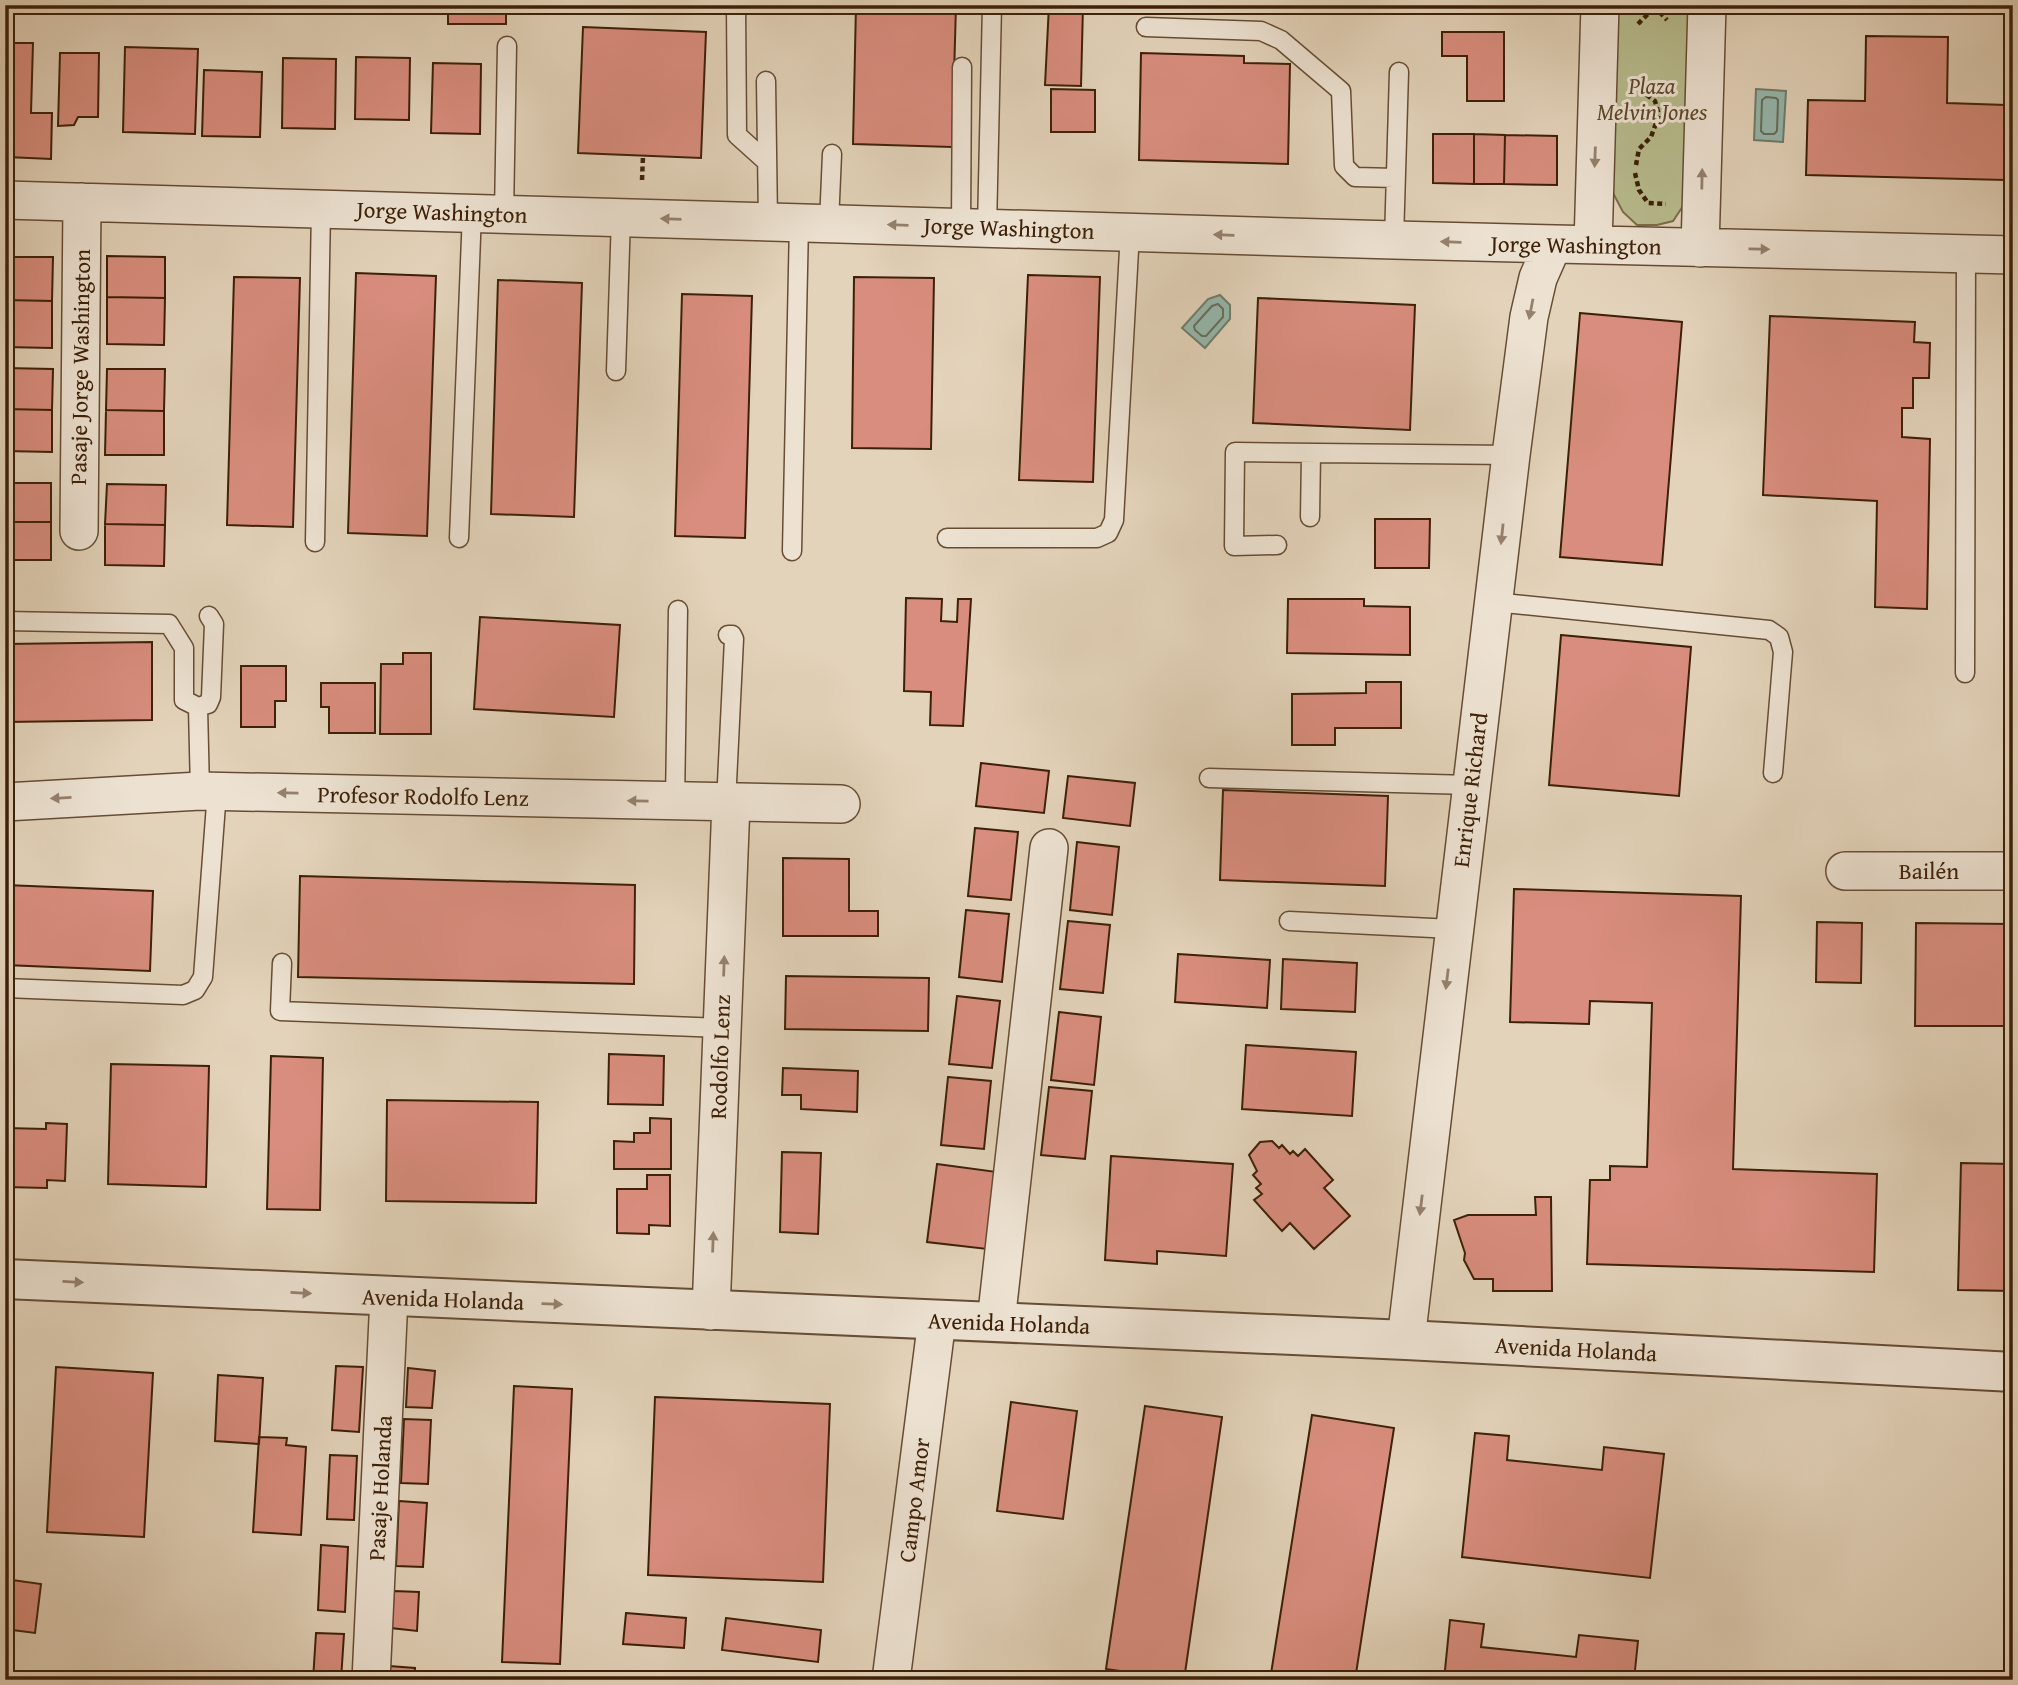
<svg xmlns="http://www.w3.org/2000/svg" width="2018" height="1685" font-family="'Gentium Book Plus',serif">
  <style>
    .green { fill: #b7bb8d; stroke: #7a6e4a; stroke-width: 2 }
    .water { fill: #95b8ad; stroke: #727b6b; stroke-width: 2 }
    .lines { fill: none; stroke-linecap: round; stroke-linejoin: round }
    .shore { stroke: #696c5a; stroke-width: 2 }
    .building { fill: #d98d7e; stroke: #3d2008; stroke-width: 2 }
    .service-casing { stroke: #664d34; stroke-width: 21 }
    .minor-casing { stroke: #664d34; stroke-width: 40 }
    .tertiary-casing { stroke: #664d34; stroke-width: 42 }
    .path { stroke: #3d2008; stroke-width: 4.5; stroke-dasharray: 5 3.5; stroke-linecap: butt }
    .service { stroke: #ede2d2; stroke-width: 18 }
    .minor { stroke: #ede2d2; stroke-width: 37 }
    .tertiary { stroke: #ede2d2; stroke-width: 38 }
    .oneway { fill: #95816d }
    .labels { text-anchor: middle; stroke-width: 6; stroke-linejoin: round; paint-order: stroke }
    .park-label { font-size: 23px; font-style: italic; fill: #5c4729; stroke: #ede2d2 }
    .street-label { font-size: 23px; fill: #3d2008; stroke: #ede2d2 }
  </style>
  <rect width="100%" height="100%" fill="#e3d3ba"/>
  <filter id="stains"><feTurbulence type="fractalNoise" baseFrequency=".00286" numOctaves="4"/><feColorMatrix values="0 0 0 0 .2 0 0 0 0 .09 0 0 0 0 .02 0 0 0 .5 -.17"/></filter>
  <radialGradient id="worn" r=".72"><stop offset=".6" stop-color="#630" stop-opacity="0"/><stop offset="1" stop-color="#630" stop-opacity=".3"/></radialGradient>
  <!-- green -->
  <path class="green" d="M1614 5H1690L1689 197 1673 221 1657 225H1637L1623 212 1613 193Z"/>
  <!-- water -->
  <path class="water" d="M1756 89 1786 91 1783 142 1754 140Z
    M1220 295 1230 305V319L1205 348 1182 328 1208 299Z"/>
  <g class="lines">
    <!-- shore -->
    <path class="shore" d="M1766 97 1776 98 1778 100 1777 131 1774 134H1764L1761 131 1762 100Z
      M1218 304 1223 309V317L1206 336H1202L1195 330 1194 326 1212 306Z"/>
  </g>
  <!-- building -->
  <path class="building" d="M448 5H506V24H448Z
    M856 5H956L952 147 853 144Z
    M1049 5 1083 6 1081 86 1045 85Z
    M583 27 706 32 701 158 578 153Z
    M1442 32H1504V101H1467V56H1442Z
    M1866 36 1948 37 1947 103 2006 105 2005 180 1806 175 1808 100 1865 101Z
    M5 43H9L7 157H5Z
    M9 43H33L31 113H52L51 159 7 157Z
    M125 47 198 49 195 134 123 132Z
    M60 53H99L98 117H78L74 125 58 126Z
    M1141 53 1244 56V63L1290 64 1288 164 1139 160Z
    M356 57 410 58 409 120 355 119Z
    M283 58 336 59 335 129 282 128Z
    M433 63 481 64 480 134 431 133Z
    M204 70 262 72 260 137 202 136Z
    M1051 89 1095 90V132H1051Z
    M1433 134H1474V184L1433 183Z
    M1474 134 1505 135 1504 184H1474Z
    M1505 135 1557 136V185L1504 184Z
    M107 256 165 257V298L107 297Z
    M5 257H53L52 301 5 300Z
    M356 273 436 276 427 536 348 533Z
    M1028 275 1100 277 1093 482 1019 480Z
    M234 277 300 278 293 527 227 525Z
    M854 277 934 278 931 449 852 448Z
    M498 280 582 283 574 517 491 514Z
    M682 294 752 296 745 538 675 536Z
    M107 297 165 298 164 345 107 344Z
    M1258 298 1415 305 1410 430 1253 423Z
    M5 300 52 301V348L5 347Z
    M1580 313 1682 322 1662 565 1560 557Z
    M1770 316 1915 322 1914 342 1930 343 1929 378H1913V408H1902V437L1930 439 1927 609 1875 607 1877 501 1763 495Z
    M5 368 53 369 52 410 5 409Z
    M107 369H165L164 411 106 410Z
    M5 409 52 410V452L5 451Z
    M106 410 164 411V455H105Z
    M5 483H51V522H5Z
    M107 484 166 485 165 525 105 524Z
    M1375 519H1430L1429 568H1375Z
    M5 522H51V560H5Z
    M105 524 165 525 164 566 105 565Z
    M906 598 942 599 941 621 957 622 958 599H971L963 726 930 725 931 692 904 691Z
    M1288 599H1364V606L1410 607V655L1287 653Z
    M480 617 620 625 614 717 474 709Z
    M1561 635 1691 647 1679 796 1549 785Z
    M152 642V720L5 722V644Z
    M403 653H431V734H380L381 664H403Z
    M241 666H286V701H275V727H241Z
    M1366 682H1401V728H1335V745H1292V694L1366 693Z
    M321 683H375V733H329V707H321Z
    M981 763 1049 771 1044 813 976 806Z
    M1068 776 1135 783 1130 826 1063 818Z
    M1223 790 1388 796 1385 886 1220 880Z
    M975 828 1018 832 1011 900 968 896Z
    M1077 842 1119 847 1112 915 1070 910Z
    M783 858 849 859V911H878V936H783Z
    M300 876 635 885 634 984 298 977Z
    M5 885 153 891 150 971 5 965Z
    M1514 889 1741 896 1733 1169 1877 1174 1874 1272 1587 1264 1590 1180H1610V1166L1647 1167 1652 1003 1590 1001 1589 1024 1510 1022Z
    M966 910 1009 914 1002 982 959 977Z
    M1068 921 1110 925 1103 993 1060 989Z
    M1817 922 1862 923 1861 983 1816 982Z
    M1916 923 2013 924V1026H1915Z
    M1178 954 1270 960 1267 1008 1175 1002Z
    M1283 959 1357 963 1355 1012 1281 1009Z
    M786 976 929 978 928 1031 785 1029Z
    M957 996 1000 1001 992 1068 949 1064Z
    M1059 1012 1101 1017 1094 1085 1051 1080Z
    M1246 1045 1356 1052 1352 1116 1242 1109Z
    M609 1054 664 1056 663 1105 608 1104Z
    M271 1056 323 1058 320 1210 267 1209Z
    M111 1064 209 1066 206 1187 108 1184Z
    M783 1068 858 1071 857 1112 801 1109V1095H782Z
    M948 1077 991 1081 984 1149 941 1145Z
    M1049 1087 1092 1091 1085 1159 1041 1155Z
    M387 1100 538 1102 536 1203 386 1201Z
    M650 1118 671 1119V1169H614V1141L634 1142V1133H650Z
    M46 1123 67 1124 65 1181 47 1180V1188L5 1187 6 1128 46 1129Z
    M1272 1141 1279 1148 1282 1145 1290 1154 1293 1151 1298 1156 1305 1149 1333 1180 1324 1188 1350 1216 1314 1249 1290 1223 1282 1231 1254 1200 1262 1194 1256 1188 1261 1184 1253 1175 1257 1171 1249 1155 1260 1142Z
    M782 1152 821 1153 818 1234 780 1232Z
    M1111 1156 1233 1164 1226 1256 1157 1251V1264L1105 1260Z
    M1961 1163 2013 1164V1291L1958 1290Z
    M937 1164 997 1172 987 1249 927 1242Z
    M647 1175H670V1226L649 1225V1234L617 1233V1189H647Z
    M1535 1197H1551L1552 1291H1493V1279H1474L1464 1260 1465 1253 1454 1220 1468 1215H1536Z
    M336 1366 363 1367 359 1432 332 1430Z
    M56 1367 153 1373 144 1537 47 1532Z
    M408 1368 435 1371 432 1408 406 1407Z
    M218 1375 263 1378 259 1444 215 1441Z
    M514 1386 572 1389 560 1664 502 1662Z
    M655 1397 830 1404 823 1582 648 1575Z
    M1011 1402 1077 1411 1063 1519 997 1511Z
    M1145 1406 1222 1417 1184 1680 1106 1669Z
    M1312 1415 1394 1428 1355 1680H1270Z
    M404 1419 431 1420 428 1484 401 1483Z
    M1475 1433 1509 1436 1507 1460 1602 1470 1604 1447 1664 1454 1650 1578 1462 1557Z
    M259 1437 287 1438 286 1445 306 1447 301 1535 253 1532Z
    M330 1455 357 1456 354 1520 327 1519Z
    M399 1501 427 1503 423 1567 396 1566Z
    M321 1545 348 1547 345 1612 318 1610Z
    M5 1579 41 1584 35 1633 5 1629Z
    M394 1591 419 1592 417 1631 391 1628Z
    M626 1613 686 1618 684 1648 623 1644Z
    M726 1618 821 1630 818 1662 722 1650Z
    M1450 1620 1484 1624 1481 1647 1576 1657 1579 1635 1638 1641 1634 1680H1444Z
    M316 1633 344 1634 341 1680H313Z
    M389 1666 415 1668 414 1680H388Z"/>
  <g class="lines">
    <!-- service casing -->
    <g class="service-casing">
      <path id="service" d="M736 5 737 135 767 162
        M1146 27 1261 31 1281 40 1341 91 1344 166 1355 177 1395 178
        M766 81 768 222
        M504 214 507 46
        M829 223 832 154
        M961 227 962 67
        M987 228 992 5
        M1394 240 1399 72
        M616 371 621 217
        M1310 517 1311 454
        M459 538 472 213
        M947 538H1097L1108 533 1114 520 1130 232
        M315 542 321 209
        M1277 545 1234 546 1235 452 1511 455
        M792 551 799 223
        M1494 602 1769 630 1779 637 1783 652 1773 773
        M5 621 169 624 184 648V700L198 707 200 791
        M1965 673 1966 254
        M198 707 208 704 211 697 214 624 209 616
        M1209 778 1471 785
        M675 802 678 610
        M726 803 734 639 732 635H728
        M1289 921 1453 929
        M282 963 280 1011 722 1028
        M5 988 183 995 195 990 203 977 217 791"/>
    </g>
    <!-- minor casing -->
    <g class="minor-casing">
      <path id="minor" d="M5 200 1394 240 2013 255
        M1593 245 1600 5
        M1700 248 1707 5
        M79 531 82 202
        M5 802 200 791 841 804
        M1845 871H2013
        M711 1311 731 803
        M996 1322 1049 848
        M1406 1340 1511 455 1529 317 1538 278 1553 244
        M371 1680 389 1297
        M891 1680 937 1320"/>
    </g>
    <!-- tertiary casing -->
    <g class="tertiary-casing">
      <path id="tertiary" d="M5 1279 1406 1340 2013 1372"/>
    </g>
    <!-- path -->
    <path class="path" d="M1654 6 1667 20
      M1638 24 1657 5
      M1636 165 1639 149 1651 137 1659 115 1655 101 1637 88
      M1635 173 1639 190 1648 203 1666 204
      M642 180 643 156"/>
    <!-- service -->
    <use href="#service" class="service"/>
    <!-- minor -->
    <use href="#minor" class="minor"/>
    <!-- tertiary -->
    <use href="#tertiary" class="tertiary"/>
  </g>
  <!-- one-way arrows -->
  <defs><path id="oneway-solid" d="M-6-.8H1V-3.2L6.5 0L1 3.2V.8H-6Z" transform="scale(1.75)"/></defs>
  <g class="oneway">
    <use href="#oneway-solid" transform="translate(1595 157) rotate(92)"/>
    <use href="#oneway-solid" transform="translate(1702 179) rotate(-89)"/>
    <use href="#oneway-solid" transform="translate(671 219) rotate(-178)"/>
    <use href="#oneway-solid" transform="translate(898 225) rotate(-178)"/>
    <use href="#oneway-solid" transform="translate(1224 235) rotate(-178)"/>
    <use href="#oneway-solid" transform="translate(1451 242) rotate(-178)"/>
    <use href="#oneway-solid" transform="translate(1759 249) rotate(1)"/>
    <use href="#oneway-solid" transform="translate(1531 309) rotate(101)"/>
    <use href="#oneway-solid" transform="translate(1502 534) rotate(96)"/>
    <use href="#oneway-solid" transform="translate(288 793) rotate(-179)"/>
    <use href="#oneway-solid" transform="translate(61 798) rotate(177)"/>
    <use href="#oneway-solid" transform="translate(638 801) rotate(-179)"/>
    <use href="#oneway-solid" transform="translate(724 966) rotate(-88)"/>
    <use href="#oneway-solid" transform="translate(1447 979) rotate(97)"/>
    <use href="#oneway-solid" transform="translate(1421 1205) rotate(97)"/>
    <use href="#oneway-solid" transform="translate(713 1242) rotate(-88)"/>
    <use href="#oneway-solid" transform="translate(73 1282) rotate(3)"/>
    <use href="#oneway-solid" transform="translate(301 1293) rotate(3)"/>
    <use href="#oneway-solid" transform="translate(552 1304) rotate(2)"/>
  </g>
  <g class="labels">
    <!-- park labels -->
    <g class="park-label">
      <text x="1652" y="94">Plaza<tspan x="1652" dy="26">Melvin Jones</tspan></text>
    </g>
    <!-- street labels -->
    <g class="street-label">
      <text transform="translate(442 212) rotate(2)" y="8">Jorge Washington</text>
      <text transform="translate(1009 228) rotate(2)" y="8">Jorge Washington</text>
      <text transform="translate(1576 245) rotate(1)" y="8">Jorge Washington</text>
      <text transform="translate(80 367) rotate(-89)" y="8">Pasaje Jorge Washington</text>
      <text transform="translate(1470 790) rotate(-83)" y="8">Enrique Richard</text>
      <text transform="translate(423 796) rotate(1)" y="8">Profesor Rodolfo Lenz</text>
      <text x="1929" y="879">Bailén</text>
      <text transform="translate(720 1057) rotate(-88)" y="8">Rodolfo Lenz</text>
      <text transform="translate(443 1299) rotate(2)" y="8">Avenida Holanda</text>
      <text transform="translate(1009 1323) rotate(2)" y="8">Avenida Holanda</text>
      <text transform="translate(1576 1349) rotate(3)" y="8">Avenida Holanda</text>
      <text transform="translate(380 1488) rotate(-87)" y="8">Pasaje Holanda</text>
      <text transform="translate(914 1500) rotate(-83)" y="8">Campo Amor</text>
    </g>
  </g>
  <!-- margin -->
  <rect width="2018" height="1685" fill="none" stroke="#e3d3ba" stroke-width="28"/>
  <rect x="7" y="7" width="2004" height="1671" fill="none" stroke="#3d2008" stroke-width="3.5"/>
  <rect x="14" y="14" width="1990" height="1657" fill="none" stroke="#3d2008" stroke-width="2"/>
  <rect width="100%" height="100%" filter="url(#stains)"/>
  <rect width="100%" height="100%" fill="url(#worn)"/>
</svg>
